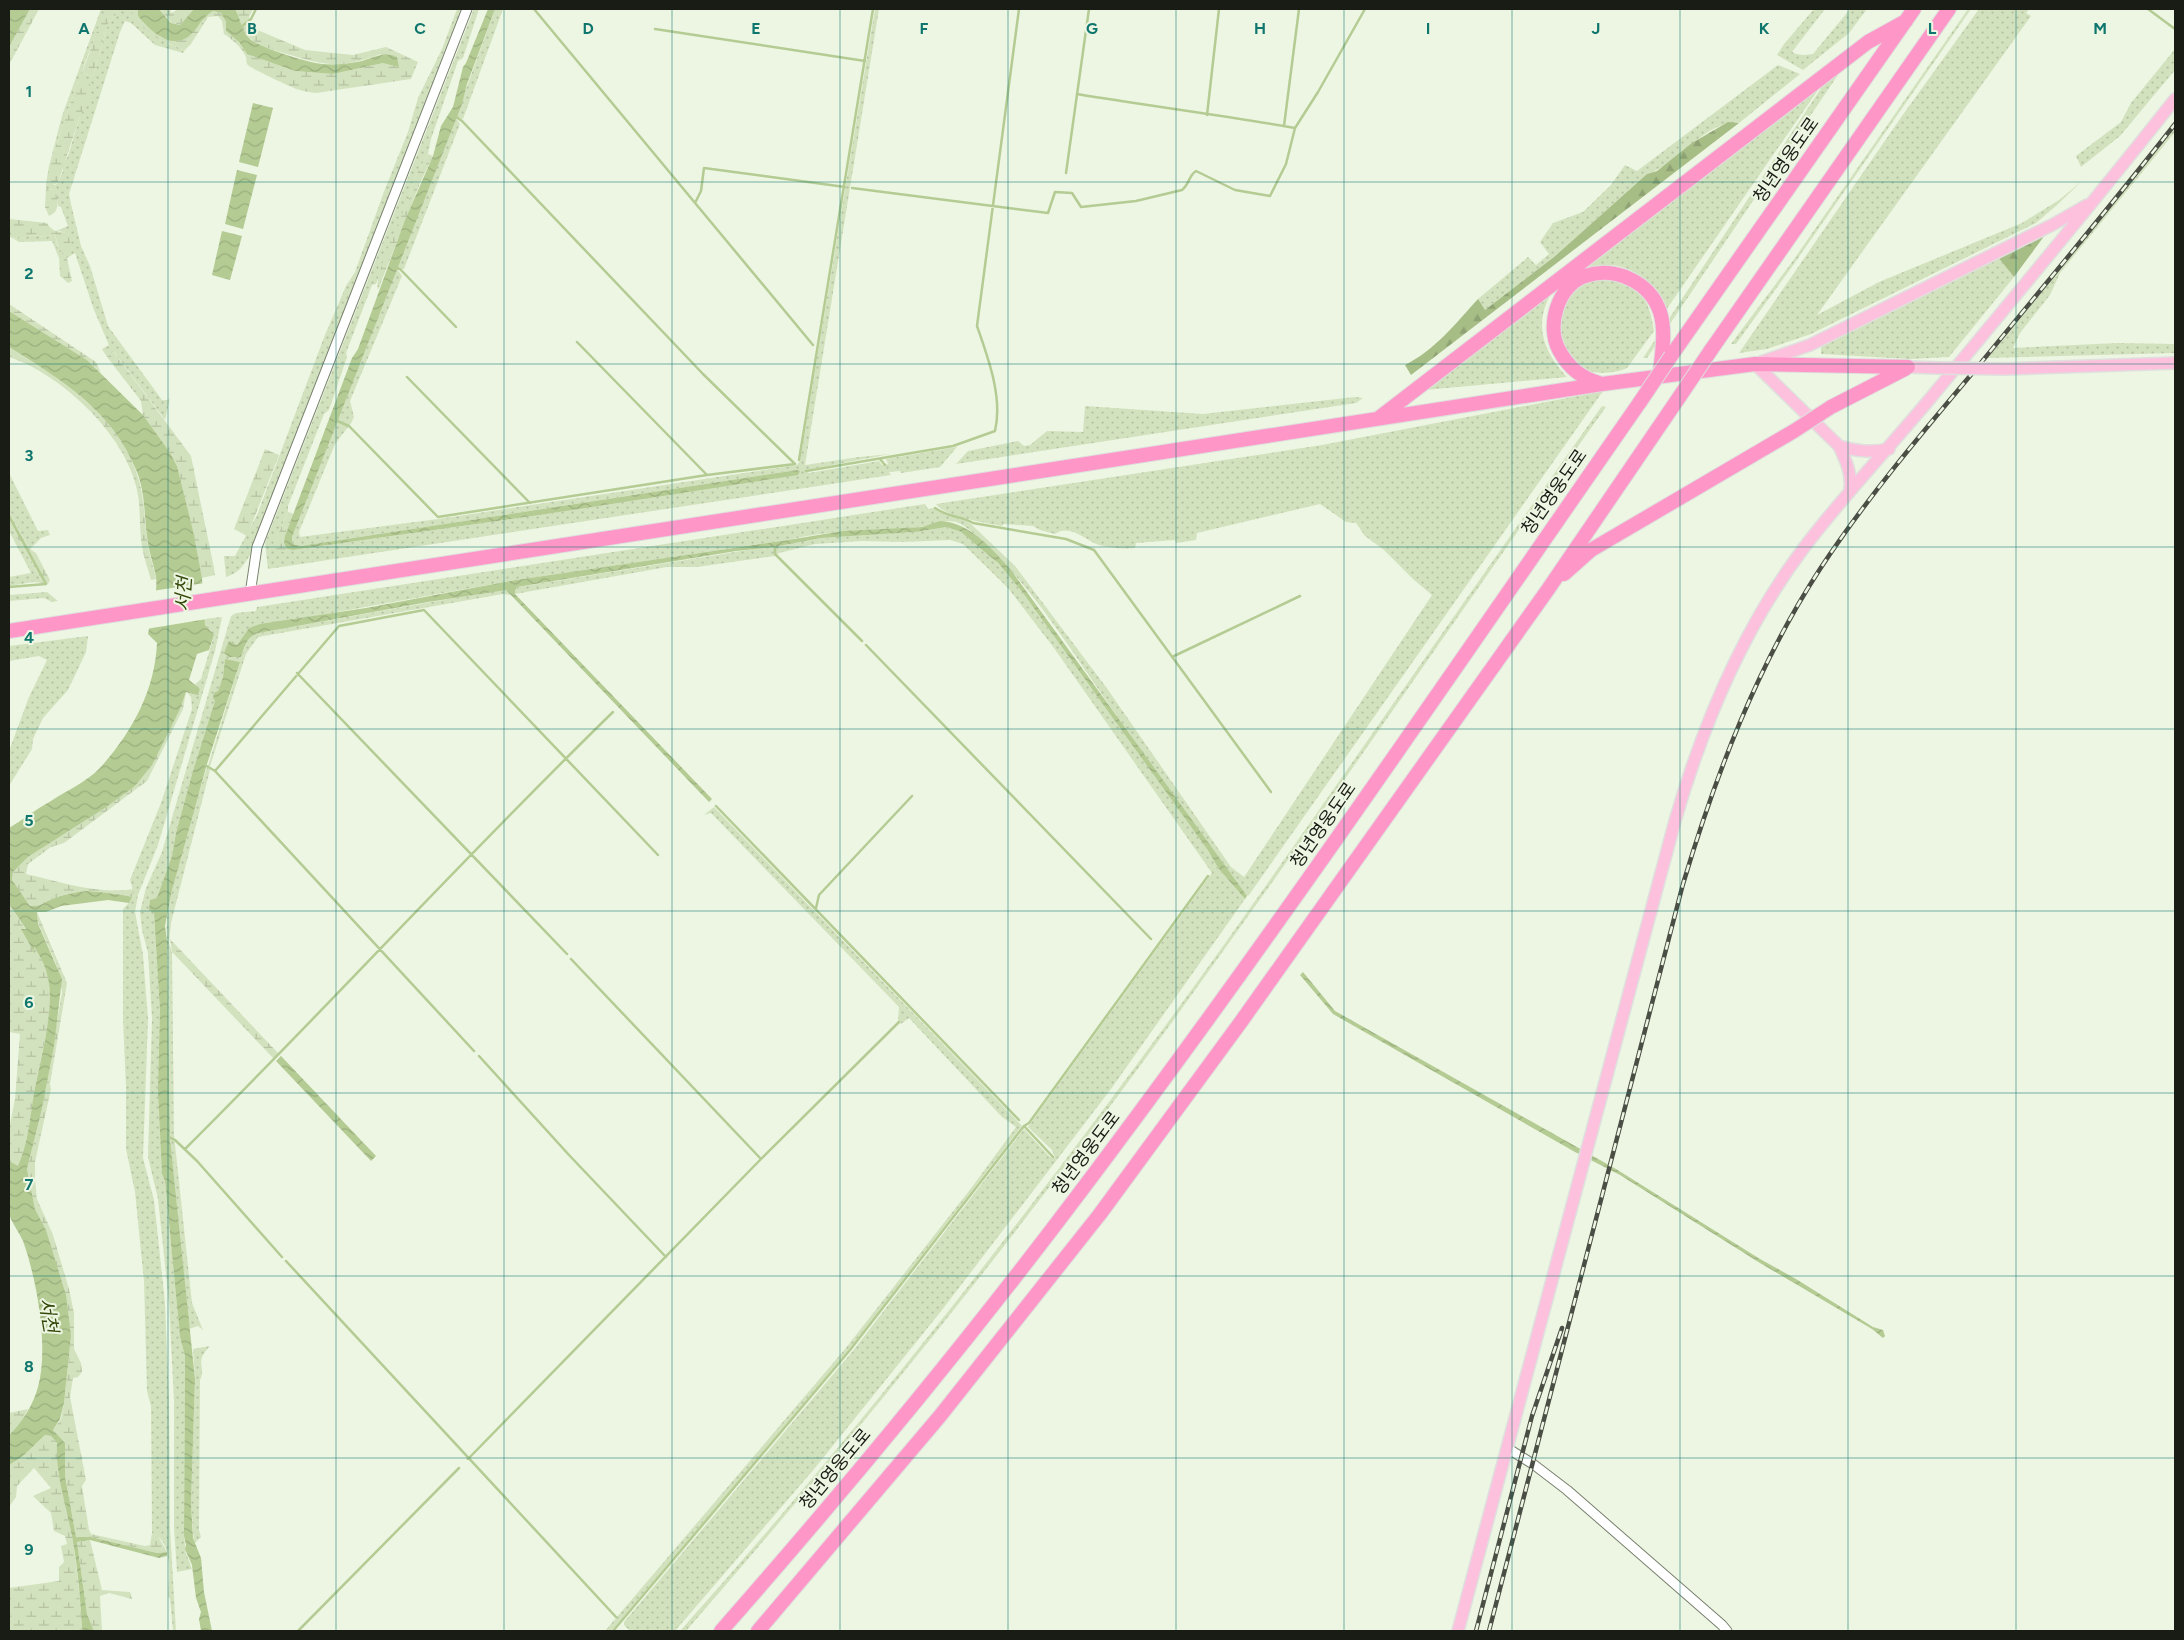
<svg xmlns="http://www.w3.org/2000/svg" width="2184" height="1640" font-family="Figtree,'Noto Sans KR',sans-serif">
  <style>
    .grass { fill: url(#grass-dots) }
    .forest { fill: url(#forest-firs) }
    .wetland { fill: url(#wetland-marsh) }
    .water { fill: url(#water-waves) }
    .pier { fill: #edf6e2 }
    .lines { fill: none; stroke-linecap: round; stroke-linejoin: round }
    .stream { stroke: #b4cb93; stroke-width: 2.5 }
    .minor-casing { stroke: #79816f; stroke-width: 11 }
    .major-casing { stroke: #dfdfde; stroke-width: 14 }
    .highway-casing { stroke: #dfdfde; stroke-width: 16 }
    .minor { stroke: #fff; stroke-width: 9 }
    .major { stroke: #fec1dd; stroke-width: 11 }
    .highway { stroke: #fe97c7; stroke-width: 14 }
    .rail-casing { stroke: #4a4e44; stroke-width: 4.5 }
    .rail { stroke: #edf6e2; stroke-width: 2.5; stroke-dasharray: 8; stroke-linecap: butt }
    .major-bridge-casing { stroke: #dfdfde; stroke-width: 14; stroke-linecap: butt }
    .highway-bridge-casing { stroke: #dfdfde; stroke-width: 16; stroke-linecap: butt }
    .major-bridge { stroke: #fec1dd; stroke-width: 11 }
    .highway-bridge { stroke: #fe97c7; stroke-width: 14 }
    .grid { fill: none; stroke: #0f766e; stroke-width: 1; stroke-opacity: 0.55 }
    .labels { text-anchor: middle; stroke-width: 4; stroke-linejoin: round; paint-order: stroke }
    .street-label { font-size: 18px; fill: #191c15; stroke: #edf6e2 }
    .water-label { font-size: 19px; font-style: italic; fill: #344708; stroke: #edf6e2 }
    .grid-label { font-size: 16px; text-anchor: middle; font-weight: bold; fill: #0f766e; stroke: #edf6e2; stroke-width: 4; stroke-linejoin: round; paint-order: stroke }
  </style>
  <defs>
    <pattern id="grass-dots" width="8" height="8" patternUnits="userSpaceOnUse" patternTransform="scale(1.25)"><rect width="8" height="8" fill="#d3e2be"/><path d="M2 2h.1M6 6h.1" fill="none" stroke="#b5c1a2" stroke-width="1.8" stroke-linecap="round"/></pattern>
    <pattern id="forest-firs" width="22" height="20" patternUnits="userSpaceOnUse" patternTransform="scale(1.25)"><rect width="22" height="20" fill="#a7bd86"/><path d="M5 1l3.5 6h-7zM16 11l3.5 6h-7z" fill="#8fa273"/></pattern>
    <pattern id="wetland-marsh" width="20" height="14" patternUnits="userSpaceOnUse" patternTransform="scale(1.25)"><rect width="20" height="14" fill="#d3e2be"/><path d="M1 5h8M5 5V1M11 12h8M15 12V8" fill="none" stroke="#b5c1a2"/></pattern>
    <pattern id="water-waves" width="16" height="10" patternUnits="userSpaceOnUse" patternTransform="scale(1.25)"><rect width="16" height="10" fill="#b4cb93"/><path d="M0 5q4-4 8 0t8 0" fill="none" stroke="#9aae7e"/></pattern>
  </defs>
  <rect width="100%" height="100%" fill="#edf6e2"/>
  <!-- grass -->
  <path class="grass" d="M101 9H105C101 29 87 52 82 73L93 76 108 24 116 15 118 9H132L133 14 169 44 185 50 183 53 155 45 131 23 125 21 120 32 69 194 71 204 81 246 90 266 108 326 162 400H168L170 398 165 420 114 352 107 357 102 349 109 345 94 310 75 253 67 258H59L52 241 19 242 12 238 18 239 32 235 45 237 55 234 58 249 66 232 56 231 68 226 61 207 58 206 56 190 46 189V184L55 185 58 183 63 171V164L68 156 80 116 78 81 49 166 62 116Z
    M457 9H464L250 555C243 566 239 573 226 577L224 556H235L257 515 325 335 346 286 355 272 385 189 408 132 418 98 442 49Z
    M474 9H479L463 58 458 61 431 139 428 154 413 181 411 193 376 284 372 285 346 353 347 357 329 410 324 414 288 506V512L274 543 285 552 287 549 293 550 540 515 800 471 797 470 301 546 294 545 292 542V537L371 332 456 117 495 9H503L463 119 456 118 460 124 404 269H397L402 276 350 401 354 417 350 425 339 421 348 427 335 444 299 532 300 537 438 519 797 465 800 461 875 9H879L805 465 859 457 890 454 806 470 809 473 879 461 882 465 888 464 886 459 957 447 940 467 901 473 900 471 889 472 891 475 268 569 265 543 276 515Z
    M1814 9H1825L1792 52C1799 56 1806 55 1813 54L1850 9H1867L1849 33 1803 70 1777 55 1784 44Z
    M1968 9H1971L1794 264 1736 344H1731L1792 262Z
    M1979 9H2029L2026 13 2031 16 1817 315 1879 282 2022 223 2059 200 2082 181 2057 205 2036 223 1811 334 1767 349 1739 353 1902 116Z
    M2175 49V70L2120 136 2081 167 2076 156 2121 122 2131 103Z
    M1846 63 1647 358H1643L1837 64Z
    M1778 65 1800 74 1739 123C1705 120 1678 165 1647 174L1554 257 1484 311 1478 299 1528 257 1536 265 1549 254 1540 242 1553 223 1583 212 1611 185 1625 165 1637 171Z
    M1825 80 1664 313C1658 303 1652 288 1644 280 1625 261 1599 262 1576 272Z
    M2175 126V132L2060 273 2050 295 2020 333 2013 348 2118 343 2175 344V353L1988 358Z
    M1997 256 2014 277 1949 357 1910 359 1821 354V348L1827 341Z
    M1616 278C1644 294 1649 299 1654 331L1627 368C1613 375 1587 375 1575 364 1567 357 1562 343 1557 334L1564 299 1587 279Z
    M1554 288C1533 322 1541 349 1567 377L1425 390Z
    M1603 391 1249 895 1247 896C1199 835 1156 772 1112 709 1072 652 1034 589 983 542 975 535 967 526 956 522 942 518 932 526 919 527 875 531 831 529 788 540L516 580 249 628 237 645 241 657C246 646 247 636 259 633L498 590H506L511 595 503 594 258 637 246 654 210 766H208L240 662 225 660 223 677 192 774 176 833 172 856 154 913 160 1012V1120L162 1174 165 1181 180 1337 185 1356 184 1536 186 1553 192 1569 177 1572 174 1528V1401L169 1302 158 1199 148 1157 152 1018 148 953 142 930 140 912 146 888 162 852 231 616 236 613 256 611 257 607 925 504 928 509 933 508C946 518 958 516 971 524L1015 566 1106 687 1231 867 1244 877 1432 595 1413 579 1384 550 1365 536 1356 523 1346 522 1320 504 1197 533 1196 540 1176 543 1175 540 1136 543 1135 548C1122 549 1112 548 1099 545 1086 541 1070 523 1055 534L1040 530 1033 526 1004 524 1002 526C985 523 943 516 936 504L1322 445Z
    M1355 397 1363 398 1356 403 956 464 968 451 1018 441 1024 446 1030 445 1047 431 1083 432 1085 406 1203 414Z
    M1602 406 1606 407C1431 651 1265 901 1084 1141 958 1310 824 1472 686 1631H680C873 1415 1052 1184 1221 949 1349 769 1474 586 1602 406Z
    M9 473 38 531 48 530 50 535 41 538 30 549 9 512Z
    M9 523 43 583 33 582 9 586V577L31 573 9 531Z
    M947 527C975 533 1005 571 1023 593L1209 852 1218 868 1245 899 1111 1089 942 1310 815 1468 675 1631H630L624 1625V1622L852 1352 1024 1129 1050 1157 1055 1158 1052 1150 1028 1127 1212 873 1054 648 1008 588 963 544 950 540 903 542 862 541 815 544 779 553 775 556 697 567H667L515 594 514 591 517 587 537 584 821 538 915 532Z
    M47 592 58 601 52 602 44 598 9 601V595Z
    M222 617 215 651 158 845 138 895 135 912 143 955 148 1019 143 1158 154 1200 165 1303 169 1402 170 1528 176 1631H173L170 1599 168 1596C169 1577 174 1542 152 1533L151 1406 147 1391 144 1281 135 1192 126 1149V1087L123 1019V909C132 900 135 892 130 880L161 803 192 709 191 697 186 691 198 694 200 689 194 685 201 679 214 636 205 625 204 619Z
    M88 636 86 652 68 690 43 718 33 739 32 749 9 786V751L29 697 47 660 39 656 9 661V646Z
    M207 767 210 770 171 923 169 943 172 952 174 1135 192 1303 203 1330 198 1326 189 1329 170 1139 167 946 169 943C156 924 199 794 207 767Z
    M714 807 1022 1126 847 1352 619 1622 611 1631H605L845 1349 972 1187 1016 1127 1002 1117 909 1018 901 1024 898 1021 899 1007 711 813 704 815Z
    M210 1346C193 1364 207 1365 200 1380L199 1530 201 1537 194 1544 191 1503 195 1379 193 1349Z"/>
  <!-- forest -->
  <path class="forest" d="M1728 122 1739 123 1411 375 1405 365C1435 350 1456 323 1478 299L1485 310 1554 257 1647 174 1657 171 1692 143Z
    M2045 235 2014 277 1997 256Z"/>
  <!-- wetland -->
  <path class="wetland" d="M30 9H39L9 65V47Z
    M105 9H118L116 15 108 24 93 76 82 73Z
    M132 9H138V16L161 38 200 24 206 15 213 11 221 13 226 22V31L239 42 247 54 295 71 333 74 383 63H392L381 54C340 69 327 66 287 54 274 50 261 47 251 39 241 31 241 19 235 9H253L249 17 255 29 305 50 353 55 386 47 418 62 411 79 316 93C309 92 302 91 296 89 291 87 249 68 247 64 246 62 247 59 246 57 243 49 231 38 224 34L222 21 218 16 208 17 191 44 185 50C168 44 133 29 132 9Z
    M159 9H169L172 13 178 9H194L180 25 172 23Z
    M83 79 90 81 91 95 80 116 58 183 50 186 46 184 49 166 78 81Z
    M428 154 433 156 420 183 378 290C373 275 404 211 411 193L413 181Z
    M46 189 56 190C57 201 61 211 49 216L45 207Z
    M9 219 47 223C51 230 57 233 66 232L69 233 71 250 60 254 55 234 45 237 32 235 18 239 9 237Z
    M59 258H67L72 281 68 283 60 276Z
    M9 304 96 362 101 373 87 360 9 311Z
    M9 347C60 379 116 413 137 474 145 497 144 522 148 546 150 557 154 568 156 579L151 580C148 569 144 558 142 547 139 528 141 508 137 490 126 435 61 374 9 357Z
    M113 351 191 456 214 568 215 575 202 578 177 466 169 451 143 415 141 401 107 357Z
    M265 449 279 455 247 536 234 529Z
    M9 512 30 549 36 553 50 580 48 584 43 583 9 523Z
    M288 512 294 514C290 525 281 538 287 549L285 552 278 551 274 548V543Z
    M186 691 183 709 147 781 64 843 51 847 28 864 26 874C60 882 99 895 133 889L132 897C129 895 90 891 86 891 76 892 61 895 51 899 41 903 44 906 30 906L12 881 13 872 28 857 105 808 134 787 180 709Z
    M9 904 26 930 21 929 34 952V945C39 954 46 965 48 976 55 1013 41 1052 35 1089 31 1116 28 1141 18 1167L9 1161V1129L15 1099 20 1034 9 1032Z
    M37 912 67 983 50 1084 51 1089 35 1162V1179L37 1199 53 1235 69 1289 74 1313V1349L81 1363 82 1372 78 1377 73 1378 70 1397 86 1480 82 1486 89 1530 91 1534 145 1546 150 1545 152 1533 158 1536 167 1552 157 1553 91 1537H76L65 1476 64 1444 53 1430 61 1419 64 1403 71 1336 52 1252 46 1230 35 1209 27 1169 41 1113 62 992 57 966 38 923Z
    M170 939 278 1053 274 1059 172 952Z
    M28 1409 21 1423 9 1435V1413Z
    M45 1435 51 1436 57 1443C55 1469 65 1499 70 1524 76 1558 80 1593 82 1629L84 1631H9V1588L59 1581V1567L64 1562 61 1546 67 1544 65 1536 54 1531 51 1513 33 1496 51 1488 34 1468 17 1486 16 1497 9 1507V1465L22 1457Z
    M90 1540 102 1590 130 1592 132 1599 109 1593 100 1596 102 1631H94L87 1614 77 1542Z"/>
  <!-- water -->
  <path class="water" d="M9 9H30L9 47Z
    M138 9H159L171 23 180 25 194 9H235C241 19 241 30 250 39 261 48 309 63 323 64 334 65 346 64 357 62 372 59 383 50 397 57L399 67 383 63 333 74 295 71 247 54 239 42 226 31V22L221 13 213 11C202 17 198 29 188 37 169 50 149 29 138 16Z
    M488 9H495L467 84 462 104 292 537V542L295 545 301 546 797 470 800 471 798 475 540 515 293 550 287 549 284 543 285 536 352 358 358 349 405 220 433 156 441 126 453 107 463 67 466 63Z
    M253 103 273 108 258 167 239 162Z
    M237 170 257 175 243 229 225 224Z
    M222 231 242 236 230 280 212 275Z
    M9 311 87 360 143 415 169 451 177 466 193 531 202 578 205 625 214 635 209 650 197 654 189 680 200 689 198 695 186 692 180 709 152 765 134 787 105 808 28 857 13 872 12 880 30 906C44 906 41 903 52 899 61 895 76 892 86 891 90 891 129 895 132 897L129 903 108 900 61 906 46 912H37L38 924 62 979 54 1046 41 1113 27 1169 35 1209 46 1230 66 1295 71 1336 64 1403 60 1419 53 1430 65 1443V1476L76 1537H91L157 1553 167 1552V1556L159 1558 90 1540 77 1542 87 1614 94 1631H84L82 1629C80 1593 77 1557 69 1522 64 1498 55 1468 57 1443L51 1436 45 1435 22 1457 9 1465V1435C22 1423 33 1405 38 1387 49 1347 37 1280 23 1241 19 1232 12 1223 9 1214 6 1202 9 1174 9 1161L18 1166C29 1141 30 1115 35 1088 41 1057 56 1004 47 974 45 964 39 955 34 946L35 954 21 929H26L9 904V828C23 820 36 809 51 801 66 791 86 782 99 769 131 734 155 691 157 643L148 634C151 618 158 592 156 577 154 566 150 555 148 544 144 520 146 495 137 472 112 410 63 381 9 347Z
    M940 521C970 522 993 550 1011 570L1247 896 1245 899 1218 868 1209 852 1023 593 998 563 961 532 947 527 915 532 821 538 778 546 776 549 773 547 736 551 517 587 515 591V594L712 799 709 802 506 590 428 602 259 633C247 636 245 646 241 657H229L224 653 229 641 237 645 249 628 260 624 366 608 516 580 788 540 843 531 922 527Z
    M225 659 240 662 207 764 172 890 165 926 167 940 169 943 167 946 170 1139 195 1379 191 1503 193 1538 201 1558 204 1592 212 1631H201L199 1619 201 1612 196 1598 192 1565 185 1549 186 1545 184 1536 185 1356 180 1337 165 1181 162 1174 158 1090 160 1012 154 913 149 910 150 900 157 898 172 856 176 833 192 774 215 701 213 698 214 693 218 691 223 677Z
    M1303 972 1335 1011 1616 1169 1760 1259 1796 1279 1873 1327 1883 1330 1885 1336 1883 1338 1872 1329 1760 1263 1620 1175 1575 1152 1333 1014 1300 975Z
    M281 1056 376 1156 371 1161 276 1061Z"/>
  <!-- pier -->
  <path class="pier" d="M205 583 207 619 146 629 152 591Z"/>
  <g class="lines">
    <!-- stream -->
    <path class="stream" d="M534 9 813 345
      M2148 9 2175 29
      M241 27 251 19 256 9
      M655 29 865 61
      M1077 94C1149 106 1222 115 1295 128
      M453 115 462 121 703 374 795 464
      M1207 115 1219 9
      M1284 126 1299 9
      M1066 173 1089 9
      M852 188 1048 213 1055 192 1072 193 1081 207 1136 201 1182 190C1189 185 1189 175 1196 171L1235 190 1270 196 1286 164 1295 128 1318 92 1365 9
      M695 203 701 191 704 168 845 187
      M394 268 400 269 456 327
      M577 342 707 475
      M407 377 530 503
      M335 420 349 426 438 517 707 475 795 464
      M880 459 885 465
      M799 460 873 9
      M806 471 953 446 995 431C1003 397 988 358 977 326L1019 9
      M935 508C947 517 961 516 973 523L1066 539 1094 550 1271 792
      M9 516 46 584 9 587
      M775 546V554L862 641
      M866 645 1151 939
      M1172 657 1300 596
      M297 673 567 954
      M205 765 215 771 474 1051
      M215 771 339 626 424 610 658 855
      M716 806 1019 1120
      M816 908 819 895 912 796
      M571 959 761 1159
      M479 1056 569 1155 666 1257
      M1024 1126 1053 1157
      M169 1137 175 1140 197 1161 282 1257
      M185 1149C330 1005 467 854 613 712
      M286 1261 616 1617
      M468 1459 761 1159 899 1022
      M298 1631 459 1468
      M613 1631 850 1350 1024 1126 1029 1123 1208 876"/>
    <!-- minor casing -->
    <g class="minor-casing">
      <path id="minor" d="M250 594 257 547 467 9
        M1507 1448 1533 1464 1567 1490 1722 1625 1727 1631"/>
    </g>
    <!-- major casing -->
    <g class="major-casing">
      <path id="major" d="M1908 367 1939 368
        M2006 369 2175 363
        M1839 446C1857 451 1870 453 1889 449
        M1850 490C1852 473 1846 461 1839 446L1755 364 1810 345 2052 225 2087 205
        M1458 1631 1675 821C1703 724 1742 630 1803 549 1845 493 1894 443 1938 389 2018 293 2098 197 2175 99"/>
    </g>
    <!-- highway casing -->
    <g class="highway-casing">
      <path id="highway" d="M1711 350 1949 9
        M1671 356 1914 9
        M1599 383C1581 378 1568 367 1559 350 1546 325 1558 286 1585 276 1615 266 1650 282 1660 312 1666 331 1662 353 1660 372
        M1831 407 1905 369
        M1380 417 1868 42 1906 21
        M1564 574 1591 550 1794 431
        M9 631 1602 384 1755 364 1908 367
        M721 1631C845 1490 965 1345 1078 1195 1273 937 1455 668 1640 402
        M758 1631 940 1416 1100 1214 1243 1019 1549 588 1680 396"/>
    </g>
    <!-- minor -->
    <use href="#minor" class="minor"/>
    <!-- major -->
    <use href="#major" class="major"/>
    <!-- highway -->
    <use href="#highway" class="highway"/>
    <!-- rail casing -->
    <g class="rail-casing">
      <path id="rail" d="M1476 1631 1532 1416 1562 1328
        M1489 1631 1683 884C1716 774 1757 666 1820 569 1866 499 1921 434 1975 370 2042 288 2110 207 2175 124"/>
    </g>
    <!-- rail -->
    <use href="#rail" class="rail"/>
    <!-- major-bridge casing -->
    <g class="major-bridge-casing">
      <path id="major-bridge" d="M1939 368 2006 369"/>
    </g>
    <!-- highway-bridge casing -->
    <g class="highway-bridge-casing">
      <path id="highway-bridge" d="M1680 396 1711 350
        M1640 402 1671 356
        M1794 431 1831 407"/>
    </g>
    <!-- major-bridge -->
    <use href="#major-bridge" class="major-bridge"/>
    <!-- highway-bridge -->
    <use href="#highway-bridge" class="highway-bridge"/>
  </g>
  <!-- grid -->
  <path class="grid" d="M168 9V1631M336 9V1631M504 9V1631M672 9V1631M840 9V1631M1008 9V1631M1176 9V1631M1344 9V1631M1512 9V1631M1680 9V1631M1848 9V1631M2016 9V1631M9 182H2175M9 364H2175M9 547H2175M9 729H2175M9 911H2175M9 1093H2175M9 1276H2175M9 1458H2175"/>
  <g class="labels">
    <!-- street labels -->
    <g class="street-label">
      <text transform="translate(1786 160) rotate(-55)" y="6">청년영웅도로</text>
      <text transform="translate(1554 492) rotate(-55)" y="6">청년영웅도로</text>
      <text transform="translate(1323 825) rotate(-55)" y="6">청년영웅도로</text>
      <text transform="translate(1086 1153) rotate(-53)" y="6">청년영웅도로</text>
      <text transform="translate(835 1469) rotate(-50)" y="6">청년영웅도로</text>
    </g>
    <!-- water labels -->
    <g class="water-label">
      <text transform="translate(183 594) rotate(-86)" y="7">서천</text>
      <text transform="translate(49 1315) rotate(80)" y="7">서천</text>
    </g>
  </g>
  <g class="grid-label">
    <text x="84" y="34">A</text>
    <text x="252" y="34">B</text>
    <text x="420" y="34">C</text>
    <text x="588" y="34">D</text>
    <text x="756" y="34">E</text>
    <text x="924" y="34">F</text>
    <text x="1092" y="34">G</text>
    <text x="1260" y="34">H</text>
    <text x="1428" y="34">I</text>
    <text x="1596" y="34">J</text>
    <text x="1764" y="34">K</text>
    <text x="1932" y="34">L</text>
    <text x="2100" y="34">M</text>
    <text x="29" y="97">1</text>
    <text x="29" y="279">2</text>
    <text x="29" y="461">3</text>
    <text x="29" y="643">4</text>
    <text x="29" y="826">5</text>
    <text x="29" y="1008">6</text>
    <text x="29" y="1190">7</text>
    <text x="29" y="1372">8</text>
    <text x="29" y="1555">9</text>
  </g>
  <!-- border -->
  <rect width="2184" height="1640" fill="none" stroke="#191c15" stroke-width="20"/>
</svg>
